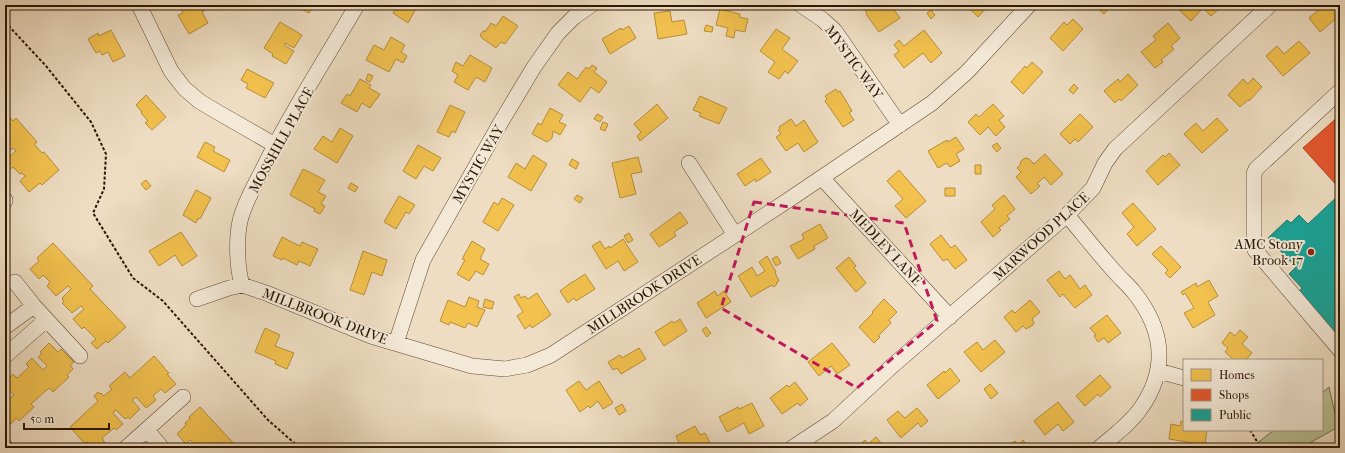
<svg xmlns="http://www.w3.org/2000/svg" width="1345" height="453" font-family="'IM FELL French Canon',serif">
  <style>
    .green { fill: #b8c194; stroke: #726c4b }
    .homes { fill: #f2c14e; stroke: #b68e37 }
    .shops { fill: #e4572e; stroke: #ac4421 }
    .public { fill: #17a398; stroke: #1d796b }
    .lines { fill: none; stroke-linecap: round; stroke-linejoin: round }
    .minor-casing { stroke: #5c4832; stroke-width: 16 }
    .path { stroke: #2b1702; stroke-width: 2; stroke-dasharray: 3 2; stroke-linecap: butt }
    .minor { stroke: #f4e9d7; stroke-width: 15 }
    .marked { fill: none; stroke: #c2185b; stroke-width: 3; stroke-dasharray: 8 5; stroke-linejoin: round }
    .poi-dot { fill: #8f2418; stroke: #f4e9d7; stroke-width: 1.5 }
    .labels { text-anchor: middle; stroke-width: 4; stroke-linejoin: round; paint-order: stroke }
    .street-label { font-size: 14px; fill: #2b1702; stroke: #f4e9d7 }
    .poi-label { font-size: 14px; fill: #2b1702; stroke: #f4e9d7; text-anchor: end }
  </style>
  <rect width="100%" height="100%" fill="#eeddc2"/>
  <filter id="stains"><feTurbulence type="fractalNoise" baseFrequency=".005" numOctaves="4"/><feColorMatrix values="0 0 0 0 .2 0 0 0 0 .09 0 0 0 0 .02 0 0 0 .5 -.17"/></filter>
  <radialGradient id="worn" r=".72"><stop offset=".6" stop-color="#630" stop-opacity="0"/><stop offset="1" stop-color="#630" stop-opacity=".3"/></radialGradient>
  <!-- green -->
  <path class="green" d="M1329 387 1338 427 1301 448H1251L1274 430H1322V393Z"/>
  <!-- homes -->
  <path class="homes" d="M178 5H205L207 9 202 12 208 23 189 34 178 15 183 13Z
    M298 5H318L316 8 313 6 309 13 297 7Z
    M398 5H418L408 23 393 13Z
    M864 5H885L888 9 892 7 900 18 879 32 866 14 867 13 862 7Z
    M968 5H989L978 17 967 6Z
    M1094 5H1111L1104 14Z
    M1184 5H1223L1211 16 1203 8 1191 21 1179 10Z
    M1324 5 1328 9 1334 5 1340 12V15L1320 32 1309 18Z
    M720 9 740 14 739 17 748 19 745 32 735 30 734 38 726 36 728 28 716 25Z
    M931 10 935 15 931 19 927 13Z
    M670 11 672 22 684 20 687 34 658 39 654 13Z
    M503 16 518 26 505 44 501 42 496 48 482 38 480 35 483 31H486L491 23 496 26Z
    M1073 19 1083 29 1063 51 1050 38 1064 22 1067 25Z
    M280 22 302 35 294 48 285 43 284 45 294 51 286 64 272 56 273 54 264 48Z
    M1168 23 1180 38 1171 46 1174 49 1161 60 1163 62 1155 68 1141 52 1156 40 1153 36Z
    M706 25 713 27 712 32 704 31Z
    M629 26 636 38 610 54 602 39 621 28 622 30Z
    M776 29 790 38 782 49 798 61 788 74 785 71 779 79 768 72 775 62 760 51Z
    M111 30 125 56 113 62 108 52 102 55 100 51 96 53 88 39 98 33 99 36Z
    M924 30 942 53 931 63 923 53 904 68 894 55 899 51 894 45 899 40 904 46Z
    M391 37 405 45 401 52 407 56 403 63 396 59 389 72 366 60 374 45 384 50Z
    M1299 41 1310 53 1283 76 1266 56 1277 46 1284 54Z
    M470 55 492 68 485 82 476 77 468 90 454 82 458 75 452 71 456 62 463 66Z
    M1032 62 1043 72 1023 94 1011 82 1025 66 1027 68Z
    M592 65 597 68 594 72 607 82 599 93 591 87 580 102 558 85 568 72 577 79 586 67 589 69Z
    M247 69 274 83 265 98 246 88 248 84 241 80Z
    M368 74 373 76 370 82 366 80Z
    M1128 74 1138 85 1121 101 1119 99 1115 103 1104 91 1118 79 1120 82Z
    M1253 78 1262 87 1249 101 1248 100 1240 107 1228 95 1243 79 1248 84Z
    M360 79 371 85 369 88 380 94 377 99H376L370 108 362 103 357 112 341 103 347 94 350 96Z
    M1074 84 1078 88 1073 94 1069 90Z
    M836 89 838 92 840 91 852 111 849 113 854 120 843 127 825 101 827 99 825 96Z
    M146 95 166 117 152 130 145 123 148 121 141 113 142 112 136 105Z
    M700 96 727 108 719 124 699 116 701 113 693 110Z
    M657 104 668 118 640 141 637 136 641 132 634 124Z
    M993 104 1004 116 999 120 1005 127 996 136 988 127 980 135 968 122 976 114 979 117Z
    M450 105 465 112 455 133 452 131 449 137 437 132Z
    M550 108 563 115 559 122 566 125 560 135 553 131 552 138 547 142 532 134 538 123 541 125Z
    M5 112 13 121 16 118 37 142 34 144 42 153 44 152 59 170 42 185 40 183 29 192 20 181 25 176 22 173 20 174 13 167 10 169 5 163V160L16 151 13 148 5 154Z
    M597 114 603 117 600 122 594 119Z
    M1080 114 1093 127 1078 142 1075 139 1070 144 1060 134Z
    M1217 118 1228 130 1202 153 1184 134 1196 123 1203 131Z
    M791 119 796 126 804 120 818 142 804 152 798 143 786 151 776 137 781 134 778 130 780 128 779 127Z
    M603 122 608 124 605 131 600 129Z
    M340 128 353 136 337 163 314 149 323 136 332 142Z
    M956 137 964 149 956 154 960 161 950 167 947 163 938 168 928 151 947 140 948 142Z
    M205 142 215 147 213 151 230 160 224 172 197 157Z
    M997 143 1001 148 997 152 992 146Z
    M418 145 441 158 433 171 424 166 416 179 403 171Z
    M1169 153 1180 165 1158 185 1146 171 1163 155 1165 157Z
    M1045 154 1063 174 1051 185 1044 177 1037 184 1040 186 1031 194 1016 177 1021 172 1017 168 1020 165 1021 161 1025 158 1029 159 1034 164Z
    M533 155 547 164 531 191 508 177 516 163 525 169Z
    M638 157 642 172 631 174 636 194 620 198 612 163Z
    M761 158 771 172 756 182 755 179 745 186 737 174Z
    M572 159 579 163 576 169 569 165Z
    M975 165H981V174H975Z
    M303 169 325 180 318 192 326 196 321 204 325 206 320 214 314 211 315 209 290 195Z
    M899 170 926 201 906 218 895 206 903 199 887 181Z
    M146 180 151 186 146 190 141 184Z
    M351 183 358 187 355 192 348 188Z
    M945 188H955V196H945Z
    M196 190 211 198 200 219 198 218 196 223 183 215Z
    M577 195 583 198 580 203 574 199Z
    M1004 195 1015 209 1007 216 1010 219 999 228 1001 230 993 237 981 222 995 209 992 205Z
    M399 196 415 205 409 214 406 212 396 229 384 222Z
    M502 198 514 205 498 231 483 222 494 202 498 205Z
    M1133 203 1156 229 1137 246 1127 234 1134 227 1122 213Z
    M680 212 688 223 674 232 676 236 659 247 650 234Z
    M820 224 828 238 814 246 815 249 798 259 790 246 804 239 802 234Z
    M181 232 197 256 182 266 175 255 159 266 149 251Z
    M629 233 633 240 628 243 624 236Z
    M941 235 951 248 955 245 967 260 955 269 947 259 943 261 930 244Z
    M282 237 300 246 302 242 318 249 310 266 299 261 297 265 283 258 282 260 273 256Z
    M623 239 638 262 624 271 618 261 606 269 592 246 600 241 605 249 609 246 610 248Z
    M472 241 485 249 480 259 489 264 483 275 476 271 469 281 457 274 465 260 462 259Z
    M53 243 93 286 90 289 126 327 108 343 106 341 97 349 91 343 96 339 84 327 82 329 73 319 84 309 81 306 72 313 62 303 64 301 62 298 71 289 68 286 56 296 47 286 50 282 43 275 39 279 30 269 39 261 37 258Z
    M1161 246 1181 267 1170 278 1165 273 1168 270 1152 254Z
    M363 251 387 260 382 276 372 272 364 295 350 290Z
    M767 256 776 272 775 273 779 281 776 283 777 284 774 287 772 285 751 297 738 276 752 267 757 276 765 271 759 262Z
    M777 256 781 263 776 266 772 259Z
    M849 257 856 266 854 268 866 283 856 292 836 268Z
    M1059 271 1065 279 1070 275 1080 289 1085 285 1092 295 1075 308 1063 294 1060 297 1047 280Z
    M585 274 595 289 576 301 574 298 568 303 560 291 572 282H573Z
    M1209 280 1218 296 1208 302 1215 315 1193 328 1184 313 1194 308 1185 293 1183 295 1181 292 1196 283 1197 287Z
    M715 291 717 296 724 291 731 302 706 318 697 303Z
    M537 293 551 315 532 328 530 325 525 329 517 316 523 312 514 297 519 294 521 298 525 296 528 299Z
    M469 297 479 301 477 307 485 310 477 327 468 323 465 328 450 322 449 325 440 321 448 300 465 307Z
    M485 299 494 302 492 309 483 307Z
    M884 299 897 312 889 320 891 323 878 336 880 337 874 343 859 327 873 313 872 312Z
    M1030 300 1040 312 1032 319 1034 323 1033 325 1026 329 1023 326 1016 332 1004 317 1012 310 1015 313Z
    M1107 315 1121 333 1108 343 1104 338 1098 342 1094 336 1096 335 1090 328Z
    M680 319 687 331 664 346 655 332 672 321 674 323Z
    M706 327 711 333 707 337 702 330Z
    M265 328 280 335 275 346 294 353 287 369 275 364 276 361 255 352Z
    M1240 330 1248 337 1242 344 1252 353 1246 360H1234L1225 352 1228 348 1222 343 1230 332 1235 336Z
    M995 340 1005 352 981 372 964 352 977 342 983 350Z
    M49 343 58 352 61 349 74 362 70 365 73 369 67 375 69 377 53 392 49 388 31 404 34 407 19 421 16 418 11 424 7 419 5 422V394L9 399 14 395 5 386V382L13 374 17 378 29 367 26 364 32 358 43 370 47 366 38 357 42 354 40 352Z
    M832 343 850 365 837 374 831 366 819 376 808 362Z
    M639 348 646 359 621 374 617 368 613 370 608 362 620 355 622 358Z
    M154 356 164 367V368L169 373 167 374 176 384 165 393 161 389 153 396 156 400 146 408 136 397 132 400 140 409 130 419 128 417 125 419 116 410 113 413 123 424 116 430 114 428 102 438 105 443 99 448H93L87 442 85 444 70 427 98 401 94 396 98 392 100 394 101 393 104 396 112 389 109 386 125 372 130 378Z
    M950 368 960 381 938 399 927 385 944 371 945 373Z
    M1100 375 1111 387 1100 397 1098 394 1085 406 1076 396Z
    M579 381 586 390 599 381 613 403 603 409 598 401 590 408 588 406 580 412 566 390Z
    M795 382 808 399 800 406 798 403 782 414 770 398 787 385 789 387Z
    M990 384 998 393 991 399 984 389Z
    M1058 402 1074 422 1063 431 1058 424 1045 435 1034 421Z
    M752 403 764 426 749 434 744 423 727 432 719 417 738 407 739 409Z
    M622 404 626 411 619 415 615 408Z
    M200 407 238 448H198L190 440 186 444 177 434 186 425 185 423 190 419 189 417Z
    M917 408 928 421 921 427 918 423 901 438 887 420 898 411 905 418Z
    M1181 421 1184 422V430H1207L1205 445 1169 439 1171 424 1180 426Z
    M695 426 700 435 705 433 713 448H679L678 446 680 445 676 436Z
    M876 437 885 448H856L865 440 868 444Z
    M1023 440 1029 448H1006L1015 441 1018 445Z"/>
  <!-- shops -->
  <path class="shops" d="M1340 115V189L1303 148Z"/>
  <!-- public -->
  <path class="public" d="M1340 194V337L1298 292 1302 288 1289 274 1296 267 1268 238 1287 220 1291 223 1299 215 1308 224Z"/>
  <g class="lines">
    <!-- minor casing -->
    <g class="minor-casing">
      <path id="minor" d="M139 5 171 71 184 88 199 101 214 110 275 145
        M801 5 823 20 835 31 900 125
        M1340 91 1256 169 1254 174V244L1255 250 1340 350
        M689 163 735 235
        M822 178 950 317
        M5 200V201
        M1067 215C1083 234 1098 253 1114 271 1120 278 1127 284 1133 291 1163 328 1169 368 1141 408 1130 424 1113 436 1099 448
        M15 282 34 306 80 356
        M242 285C237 267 236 240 240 221 245 200 257 182 266 163 293 109 327 57 357 5
        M197 299 229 288 242 285 266 293 371 336 472 366 505 369 527 365 551 355 787 201 932 103 967 72 1029 5
        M5 327 34 306
        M396 343 423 260 501 122 534 67 558 33 574 17 591 5
        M5 356 46 320
        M1158 371 1184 378
        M147 430 162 448
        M5 447 6 448
        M126 448 183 397
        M792 448 833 421 891 367 1067 215 1093 188 1105 163 1115 149 1270 5"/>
    </g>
    <!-- path -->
    <path class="path" d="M5 22 46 66 91 122 106 154 104 189 93 213 133 278 163 301 268 420 300 448
      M1250 430 1261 448"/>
    <!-- minor -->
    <use href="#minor" class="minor"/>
  </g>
  <!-- marked area -->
  <path class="marked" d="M754 202 904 223 937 321 857 388 721 308Z"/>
  <!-- markers -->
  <circle class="poi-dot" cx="1311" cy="252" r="4"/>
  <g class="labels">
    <!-- street labels -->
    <g class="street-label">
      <text transform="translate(854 62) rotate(54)" y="5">MYSTIC WAY</text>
      <text transform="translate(281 140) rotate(-61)" y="5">MOSSHILL PLACE</text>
      <text transform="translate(478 164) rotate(-60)" y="5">MYSTIC WAY</text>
      <text transform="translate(1041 236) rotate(-42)" y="5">MARWOOD PLACE</text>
      <text transform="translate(886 247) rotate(47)" y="5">MEDLEY LANE</text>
      <text transform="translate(644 294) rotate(-33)" y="5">MILLBROOK DRIVE</text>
      <text transform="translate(325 316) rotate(21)" y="5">MILLBROOK DRIVE</text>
    </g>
    <!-- poi labels -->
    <g class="poi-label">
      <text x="1303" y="249">AMC Stony<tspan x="1303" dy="16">Brook 17</tspan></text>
    </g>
  </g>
  <!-- margin -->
  <rect width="1345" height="453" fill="none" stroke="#eeddc2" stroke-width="20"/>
  <rect x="6" y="6" width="1333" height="441" fill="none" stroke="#2b1702" stroke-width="2"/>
  <rect x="10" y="10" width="1325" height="433" fill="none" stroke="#2b1702"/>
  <!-- legend -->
  <rect x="1183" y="359" width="140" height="72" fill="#f4e9d7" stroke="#a49582"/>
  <rect x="1191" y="369" width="20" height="12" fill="#f2c14e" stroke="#a49582"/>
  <text x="1219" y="379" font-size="12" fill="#2b1702">Homes</text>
  <rect x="1191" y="389" width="20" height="12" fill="#e4572e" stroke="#a49582"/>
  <text x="1219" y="399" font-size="12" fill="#2b1702">Shops</text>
  <rect x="1191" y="409" width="20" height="12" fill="#17a398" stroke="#a49582"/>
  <text x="1219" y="419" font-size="12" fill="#2b1702">Public</text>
  <!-- scale -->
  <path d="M24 423v6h85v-6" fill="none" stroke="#2b1702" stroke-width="2"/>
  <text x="30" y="423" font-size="12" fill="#2b1702" stroke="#f4e9d7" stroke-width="3" paint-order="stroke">50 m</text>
  <rect width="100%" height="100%" filter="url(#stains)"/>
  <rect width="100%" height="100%" fill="url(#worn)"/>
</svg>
